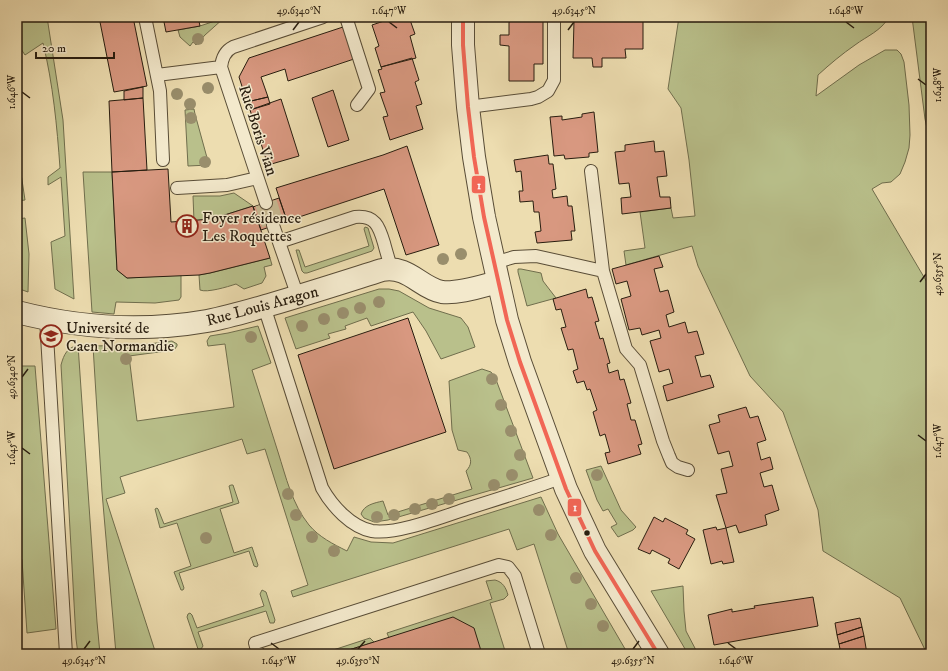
<svg xmlns="http://www.w3.org/2000/svg" width="948" height="671" font-family="'IM FELL DW Pica',serif">
  <style>
    .green { fill: #b9c08b; stroke: #706e4d }
    .building { fill: #d89880; stroke: #281d0f }
    .lines { fill: none; stroke-linecap: round; stroke-linejoin: round }
    .minor-tunnel { stroke: #c6b790; stroke-width: 22; stroke-dasharray: 22 11; stroke-linecap: butt }
    .service-casing { stroke: #594d37; stroke-width: 14 }
    .minor-casing { stroke: #594d37; stroke-width: 24 }
    .service { stroke: #f3e9cc; stroke-width: 12 }
    .minor { stroke: #f3e9cc; stroke-width: 22 }
    .bus-1-casing { stroke: #f3e9cc; stroke-width: 7 }
    .bus-1 { stroke: #f16655; stroke-width: 4 }
    .tree { fill: #998e6c }
    .ticks { fill: none; stroke: #281d0f; stroke-width: 1.5 }
    .bus-dot { fill: #281d0f; stroke: #f3e9cc; stroke-width: 1.5 }
    .labels { text-anchor: middle; stroke-width: 3; stroke-linejoin: round; paint-order: stroke }
    .street-label { font-size: 16px; fill: #281d0f; stroke: #f3e9cc }
    .poi-label { font-size: 16px; fill: #281d0f; stroke: #f3e9cc; text-anchor: start }
    .line-badge { stroke: #f3e9cc; stroke-width: 1.5 }
    .badge-label { font-size: 11px; text-anchor: middle; font-weight: bold; fill: #fff }
    .neatline { fill: none; stroke: #281d0f; stroke-width: 1.5 }
    .ticks-label { font-size: 10px; text-anchor: middle; fill: #281d0f }
  </style>
  <rect width="100%" height="100%" fill="#edddb0"/>
  <filter id="stains"><feTurbulence type="fractalNoise" baseFrequency=".005" numOctaves="4"/><feColorMatrix values="0 0 0 0 .2 0 0 0 0 .09 0 0 0 0 .02 0 0 0 .5 -.17"/></filter>
  <radialGradient id="worn" r=".72"><stop offset=".6" stop-color="#630" stop-opacity="0"/><stop offset="1" stop-color="#630" stop-opacity=".3"/></radialGradient>
  <!-- green -->
  <path class="green" d="M19 17H47L63 120 74 299 55 289 51 242 65 236 61 177 48 185V177L60 168C57 126 53 84 43 43L25 55 17 43V18Z
    M679 17H889C881 31 867 36 855 45 842 54 830 64 818 75L816 96 859 65 885 50H897L901 54 904 62 909 105 910 135 909 148 905 162 900 174 891 182 882 183 872 189 931 289V654H927L900 598 823 551 818 510 783 412 750 376 698 266 692 246 626 265 624 251 645 248 640 212 671 208 673 218 695 216 689 160 681 108 668 89Z
    M912 17H931V147L925 119Z
    M224 18 205 35 196 45 193 42 190 46 180 37 178 30 200 26Z
    M194 109 195 114 209 165 188 166 185 110Z
    M17 147 25 200 17 201Z
    M83 172H112L117 270 127 278 181 275V297L179 300 155 303 116 302 114 314 92 312Z
    M234 193 253 206 212 219 194 221 193 196H220Z
    M25 218 29 254 28 292 17 288V219Z
    M365 227 368 228 374 248 372 251 307 273H304L302 271 296 250H299L305 267 369 246 364 229Z
    M270 258 272 265 264 267 266 276 262 283 244 289 236 284C227 287 207 293 200 290L199 275 210 273Z
    M518 269H521L541 273 543 281 556 298 527 306 518 272Z
    M379 289H389L399 291 429 308 461 318 468 327 475 347 441 359 426 331 413 312 371 326 367 318 345 326 346 329 328 334 330 338 296 349 285 318Z
    M258 326 271 363 252 370C261 397 269 425 278 452 286 477 292 504 309 525 319 537 333 544 347 551L354 537 371 542 393 543 541 497 558 534 628 654H569L534 544 517 550 509 529 293 597 291 591 308 585 265 449 247 454 242 439 120 477 125 493 106 499 156 654H116L102 492 93 346 141 345 172 341 177 344V346L174 350 129 356 137 421 234 407 225 344 208 346 207 341 210 336 228 333Z
    M78 345 97 622 100 654H78L76 639 61 365C64 354 67 348 78 345Z
    M17 359 21 366H35L56 629 27 633 22 560 17 550Z
    M482 369 491 372 495 377 533 478 388 520 374 522 364 518 361 514C364 505 374 503 383 501L388 515 472 489 466 471C472 465 472 459 467 452L458 450 452 430 449 381Z
    M601 466 621 510 636 527 633 530 618 537 611 527 617 524 608 509 603 511 597 500 586 470Z
    M231 485H233L239 503 220 509 234 553 252 547 258 565 257 567 254 566 249 551 179 573 184 588 183 590H181L174 572 191 566 177 523 160 528 155 509 157 508 158 509 164 524 233 502 229 486Z
    M495 580C503 582 506 588 508 595L504 599 490 603 506 654H482L389 638 387 633 492 599 486 581Z
    M683 586 684 611 686 631 698 654H688L651 591Z
    M262 590 266 592 275 620 274 623H270L266 611 198 632 203 646 201 649H198L187 617 188 614 190 613 192 615 197 628 264 606 260 594Z
    M370 638 374 642 336 654H321Z"/>
  <!-- building -->
  <path class="building" d="M99 17H133L147 86 114 92Z
    M163 17H198L200 26 166 32Z
    M396 17H409L415 34 410 36 416 58 381 67 375 48 379 46 372 25Z
    M509 17H520L509 22Z
    M520 17H543V64H534V81H509V46L500 45V35H509V22Z
    M620 17H643V49H625L626 58H602V67H593L592 58H573L574 21 619 20Z
    M343 27 354 59 288 81 285 69 261 77 268 97 247 102 239 77 249 58Z
    M412 58 419 80 415 82 422 104 416 106 423 129 390 140 383 117 388 116 380 93 385 92 378 70 382 69 381 67Z
    M143 87V98L124 100V91Z
    M333 90 349 140 328 147 312 98Z
    M268 97 270 104 250 110 247 102Z
    M143 98 147 170 112 172 109 101Z
    M281 99 299 156 268 165 250 110Z
    M594 112 598 152 589 153V157L565 159 564 155 554 156 550 117 562 116V120L582 117V114Z
    M654 141 655 152 664 151 667 176 657 177 660 197H670L671 208 622 214 621 198 631 197 629 183 619 184 615 152 625 151V145Z
    M407 146 439 245 406 255 384 189 287 221 276 188 383 155Z
    M548 155 549 164H553L556 189 552 190 553 198 567 196 568 206H572L575 231H571L572 240 537 243 535 232 541 231 539 212H534L533 201 520 202 519 191H523L521 171 516 172 514 160Z
    M168 169 171 222 212 219 253 206 270 258 210 273 199 275 127 278 117 270 112 172Z
    M279 198 287 221 261 230 253 207Z
    M659 256 663 267 654 269 660 292 668 290 674 312 666 315 669 327 685 322 688 333 697 331 704 354 695 356 698 366 701 377 710 375 714 387 667 401 663 386 673 383 669 369 659 372 650 341 661 338 659 330 642 335 640 328 629 330 621 299 631 296 627 281 616 284 612 269Z
    M586 289 588 298 592 297 599 321 595 322 600 339 603 338 610 363 607 364 609 373 618 370 620 380 624 379 631 403 627 404 631 420H635L642 444 638 445 641 454 608 464 605 453 610 452 605 434 600 436 593 412 597 410 590 389 587 390 584 381 577 383 573 371 578 369 573 349 568 350 561 328 566 327 561 309 556 310 553 299Z
    M408 318 446 432 334 469 298 355Z
    M746 407 750 418 758 416 766 440 757 443 761 460 770 457 773 469 760 473 764 487 772 485 779 510 765 515 767 525 739 533 736 525 726 528 716 495 727 493 721 469 733 466 729 451 718 454 709 425 720 422 718 415Z
    M654 517 663 522 665 518 688 530 686 534 695 539 679 569 668 563 670 559 652 550 650 554 638 549Z
    M716 527 717 530 726 528 734 562 723 564 722 561 711 564 703 530Z
    M813 597 818 626 714 645 708 615 732 609V612L755 608 754 606Z
    M453 617 474 628 482 654H336Z
    M860 618 862 627 837 635 835 623Z
    M862 627 864 636 839 644 837 635Z
    M864 636 867 654H841L839 644Z"/>
  <g class="lines">
    <!-- minor-tunnel -->
    <path class="minor-tunnel" d="M266 203 273 225"/>
    <!-- service casing -->
    <g class="service-casing">
      <path id="service" d="M145 17 160 91 163 160
        M346 17 369 89 357 105
        M157 75 221 67
        M468 107 531 99 538 97 548 91 554 80V17
        M591 171 603 271 626 349 640 365 663 441 669 456 672 463 678 467 688 470
        M177 188 227 185 257 178
        M266 203 221 67C222 58 225 51 233 47L323 17
        M273 225 298 297
        M279 242 355 217C375 215 379 226 384 243 386 251 389 260 391 268
        M494 263 514 257 536 256 603 271
        M264 306 322 488C332 506 351 527 372 531 396 535 442 517 466 509 498 499 530 489 561 478
        M46 319 66 654
        M258 654 255 643 499 565 508 567 515 576 539 654"/>
    </g>
    <!-- minor casing -->
    <g class="minor-casing">
      <path id="minor" d="M463 17V45L468 107 474 157 484 217 507 320 520 362 566 489 595 551 658 654
        M17 312C79 328 144 332 207 321 228 317 248 311 269 305 307 294 344 282 382 270 409 265 420 288 442 292 458 294 482 286 498 282"/>
    </g>
    <!-- service -->
    <use href="#service" class="service"/>
    <!-- minor -->
    <use href="#minor" class="minor"/>
    <!-- bus-1 casing -->
    <g class="bus-1-casing">
      <path id="bus-1" d="M463 17V45L468 107 474 157 484 217 507 320 520 362 566 489 595 551 658 654"/>
    </g>
    <!-- bus-1 -->
    <use href="#bus-1" class="bus-1"/>
  </g>
  <!-- trees -->
  <g class="tree">
    <circle cx="198" cy="39" r="6"/>
    <circle cx="208" cy="88" r="6"/>
    <circle cx="177" cy="94" r="6"/>
    <circle cx="190" cy="104" r="6"/>
    <circle cx="191" cy="118" r="6"/>
    <circle cx="205" cy="162" r="6"/>
    <circle cx="461" cy="254" r="6"/>
    <circle cx="443" cy="259" r="6"/>
    <circle cx="379" cy="302" r="6"/>
    <circle cx="360" cy="308" r="6"/>
    <circle cx="343" cy="313" r="6"/>
    <circle cx="324" cy="319" r="6"/>
    <circle cx="302" cy="326" r="6"/>
    <circle cx="251" cy="337" r="6"/>
    <circle cx="126" cy="359" r="6"/>
    <circle cx="492" cy="379" r="6"/>
    <circle cx="501" cy="405" r="6"/>
    <circle cx="511" cy="431" r="6"/>
    <circle cx="520" cy="455" r="6"/>
    <circle cx="512" cy="475" r="6"/>
    <circle cx="597" cy="475" r="6"/>
    <circle cx="494" cy="485" r="6"/>
    <circle cx="288" cy="494" r="6"/>
    <circle cx="449" cy="499" r="6"/>
    <circle cx="432" cy="504" r="6"/>
    <circle cx="415" cy="509" r="6"/>
    <circle cx="539" cy="510" r="6"/>
    <circle cx="296" cy="515" r="6"/>
    <circle cx="394" cy="515" r="6"/>
    <circle cx="377" cy="517" r="6"/>
    <circle cx="551" cy="535" r="6"/>
    <circle cx="312" cy="537" r="6"/>
    <circle cx="206" cy="538" r="6"/>
    <circle cx="334" cy="551" r="6"/>
    <circle cx="576" cy="578" r="6"/>
    <circle cx="591" cy="604" r="6"/>
    <circle cx="603" cy="626" r="6"/>
  </g>
  <!-- ticks -->
  <path class="ticks" d="M389 22 397 28M846 22 854 28M293 30 299 22M568 30 574 22M918 79 926 85M22 92 30 98M920 282 926 274M22 377 28 369M918 435 926 441M22 448 30 454M271 643 279 649M728 643 736 649M84 649 90 641M358 649 365 641M633 649 639 641"/>
  <!-- icons -->
  <defs>
    <g id="building-ring" transform="scale(1.15)"><circle r="9.5" fill="#f3e9cc" stroke="#8f2418" stroke-width="1.5"/><path d="M-4-6H4V6H1V3H-1V6H-4ZM-2.5-4.3h1.7v1.8h-1.7ZM.8-4.3h1.7v1.8H.8ZM-2.5-1h1.7V.8h-1.7ZM.8-1h1.7V.8H.8Z" fill="#8f2418"/></g>
    <g id="university-ring" transform="scale(1.15)"><circle r="9.5" fill="#f3e9cc" stroke="#8f2418" stroke-width="1.5"/><path d="M0-5L7-2L0 1L-7-2ZM-4 1L0 2.5L4 1V4Q0 6-4 4Z" fill="#8f2418"/></g>
  </defs>
  <g fill-rule="evenodd">
    <use href="#building-ring" x="187" y="226"/>
    <use href="#university-ring" x="51" y="336"/>
  </g>
  <!-- markers -->
  <circle class="bus-dot" cx="587" cy="533" r="3.5"/>
  <g class="labels">
    <!-- street labels -->
    <g class="street-label">
      <text transform="translate(259 130) rotate(72)" y="6">Rue Boris Vian</text>
      <text transform="translate(262 305) rotate(-15)" y="6">Rue Louis Aragon</text>
    </g>
    <!-- poi labels -->
    <g class="poi-label">
      <text x="202" y="223">Foyer résidence<tspan x="202" dy="18">Les Roquettes</tspan></text>
      <text x="66" y="333">Université de<tspan x="66" dy="18">Caen Normandie</tspan></text>
    </g>
  </g>
  <g class="line-badge">
    <rect x="471" y="175" width="15" height="19" rx="4" fill="#f16655"/>
    <rect x="567" y="498" width="15" height="19" rx="4" fill="#f16655"/>
  </g>
  <g class="badge-label">
    <text x="479" y="189">1</text>
    <text x="575" y="511">1</text>
  </g>
  <!-- margin -->
  <rect width="948" height="671" fill="none" stroke="#edddb0" stroke-width="44"/>
  <!-- scale -->
  <path d="M36 52v6h78v-6" fill="none" stroke="#281d0f" stroke-width="2"/>
  <text x="42" y="52" font-size="12" fill="#281d0f" stroke="#f3e9cc" stroke-width="3" paint-order="stroke">20 m</text>
  <rect x="22" y="22" width="904" height="627" class="neatline"/>
  <g class="ticks-label">
    <text x="299" y="14">49.6340°N</text>
    <text x="389" y="14">1.647°W</text>
    <text x="574" y="14">49.6345°N</text>
    <text x="846" y="14">1.648°W</text>
    <text transform="translate(937 85) rotate(-90)" y="4">1.648°W</text>
    <text transform="translate(11 92) rotate(-90)" y="4">1.646°W</text>
    <text transform="translate(937 274) rotate(-90)" y="4">49.6355°N</text>
    <text transform="translate(11 377) rotate(-90)" y="4">49.6340°N</text>
    <text transform="translate(937 441) rotate(-90)" y="4">1.647°W</text>
    <text transform="translate(11 448) rotate(-90)" y="4">1.645°W</text>
    <text x="84" y="664">49.6345°N</text>
    <text x="279" y="664">1.645°W</text>
    <text x="358" y="664">49.6350°N</text>
    <text x="633" y="664">49.6355°N</text>
    <text x="736" y="664">1.646°W</text>
  </g>
  <rect width="100%" height="100%" filter="url(#stains)"/>
  <rect width="100%" height="100%" fill="url(#worn)"/>
</svg>
